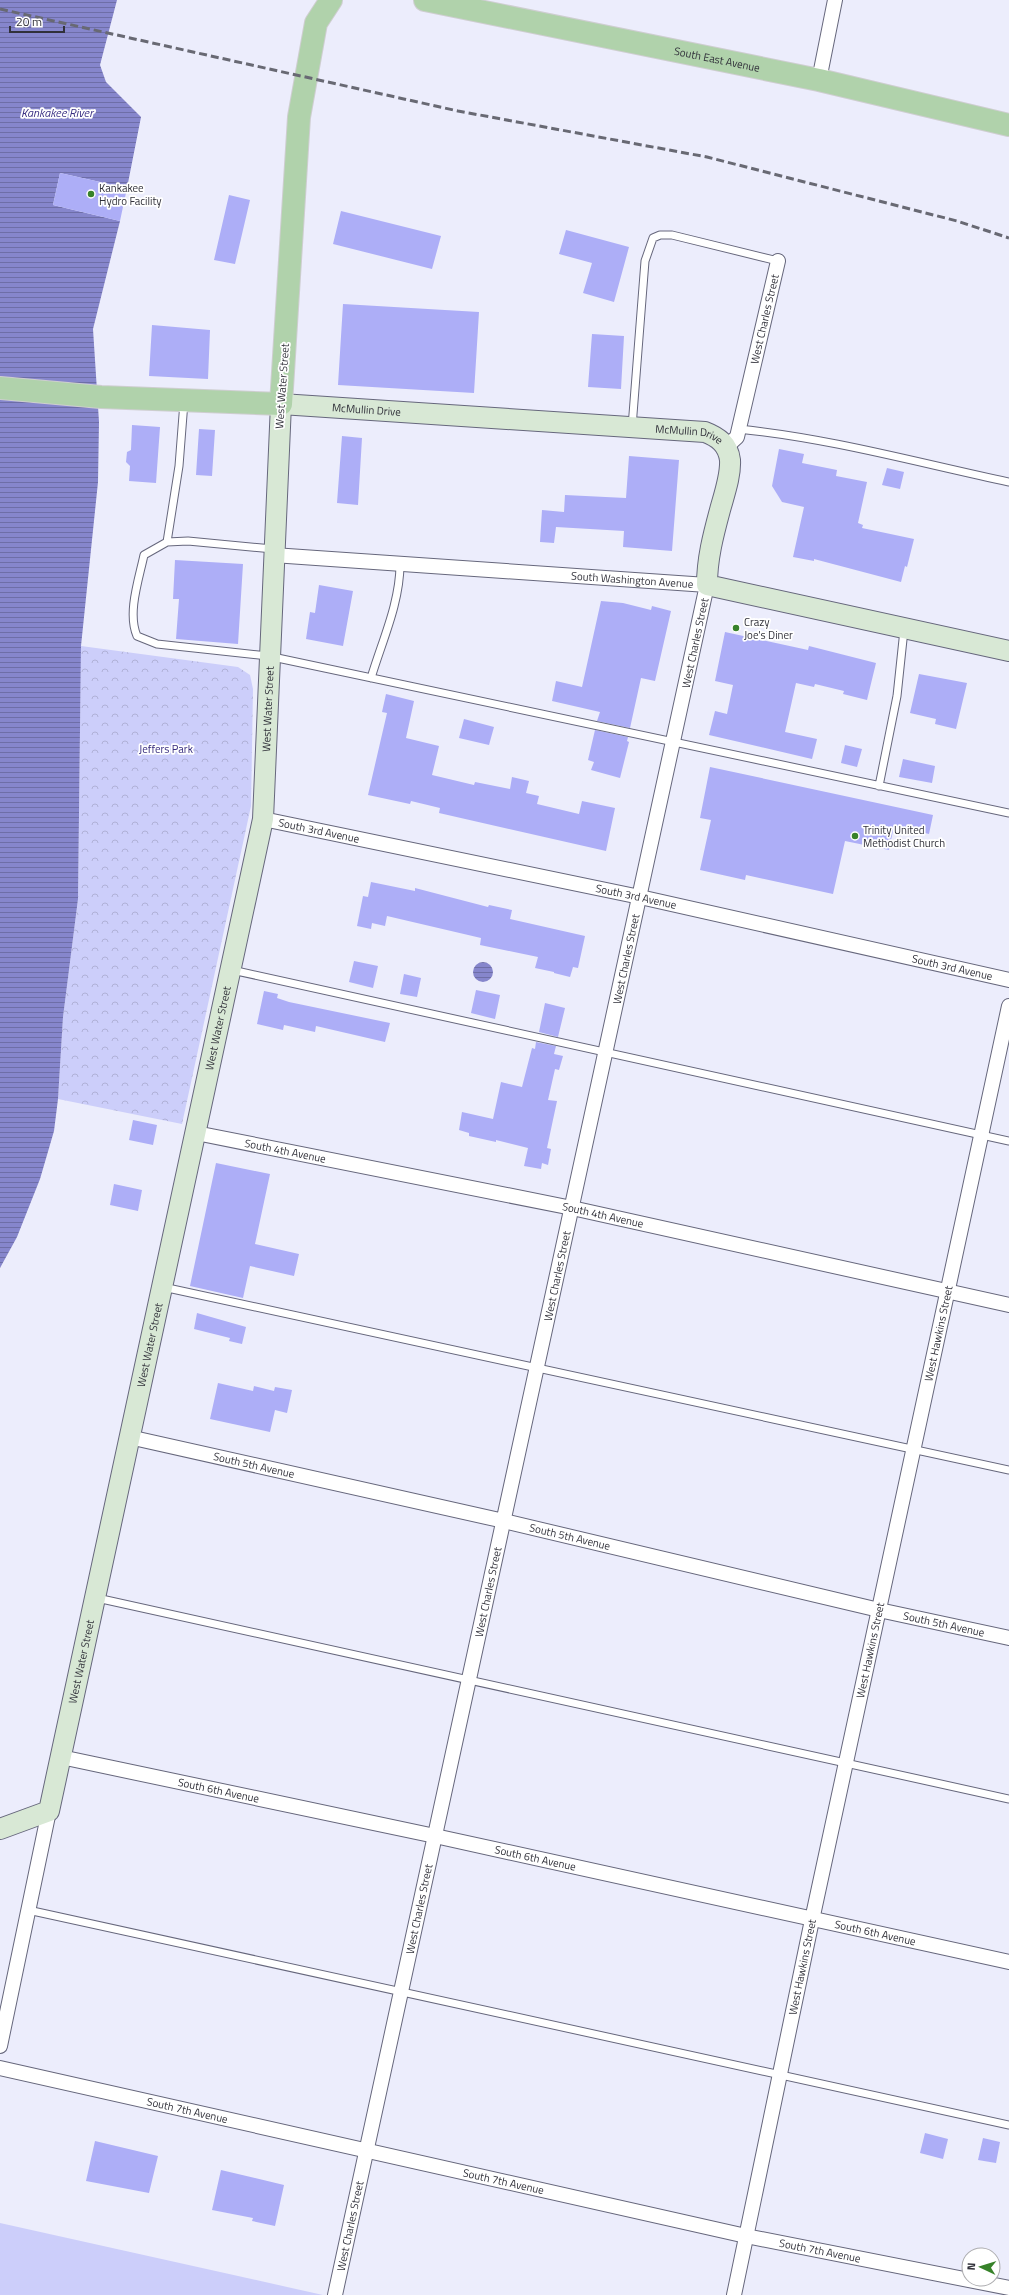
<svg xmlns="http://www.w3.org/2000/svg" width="1009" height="2295" font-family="'Titillium Web',sans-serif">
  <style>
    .grass { fill: #cccefa }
    .park { fill: url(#park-crowns) }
    .water { fill: url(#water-rules) }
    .building { fill: #adaef7 }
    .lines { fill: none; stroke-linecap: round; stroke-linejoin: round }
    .lane-casing { stroke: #66677c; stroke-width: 9 }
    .street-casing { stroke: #66677c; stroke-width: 16 }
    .secondary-casing { stroke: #66677c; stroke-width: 22 }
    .primary-casing { stroke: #ceced0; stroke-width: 24 }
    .lane { stroke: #fff; stroke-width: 7 }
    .street { stroke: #fff; stroke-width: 14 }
    .secondary { stroke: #d8e8d5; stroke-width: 20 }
    .primary { stroke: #b0d2ab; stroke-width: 22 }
    .rail { stroke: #686973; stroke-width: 3; stroke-dasharray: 8 4; stroke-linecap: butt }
    .poi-dot { fill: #37822a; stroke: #fff; stroke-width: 1.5 }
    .labels { text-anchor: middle; stroke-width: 3.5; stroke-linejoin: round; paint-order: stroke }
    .street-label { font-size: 11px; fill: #31313a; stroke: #fff }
    .poi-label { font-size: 11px; fill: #31313a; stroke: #fff; text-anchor: start }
    .park-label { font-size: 11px; fill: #352a7d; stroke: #fff }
    .water-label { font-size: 12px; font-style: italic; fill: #3a3083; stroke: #fff }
  </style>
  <defs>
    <pattern id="park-crowns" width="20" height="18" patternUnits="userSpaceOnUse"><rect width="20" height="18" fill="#cccefa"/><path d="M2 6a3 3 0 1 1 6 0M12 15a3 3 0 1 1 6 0" fill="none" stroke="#b0b1d7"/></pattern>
    <pattern id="water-rules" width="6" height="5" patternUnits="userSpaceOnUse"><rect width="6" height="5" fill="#8686cc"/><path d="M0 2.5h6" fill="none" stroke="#6e6ea7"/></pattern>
  </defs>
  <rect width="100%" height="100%" fill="#ecedfc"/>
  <!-- grass -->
  <path class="grass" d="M0 2223 323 2295H0Z"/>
  <!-- park -->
  <path class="park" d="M81 646 238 667 250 675 253 689 251 806 182 1124 58 1099 63 1017 78 899Z"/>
  <!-- water -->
  <path class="water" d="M0 0H117L100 65 106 82 141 117 127 188 60 173 53 205 120 221 93 329 99 422 98 482 81 646 78 899 63 1017 58 1099 54 1131 40 1179 17 1237 0 1268Z
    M473 972a10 10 0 1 1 20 0a10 10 0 1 1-20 0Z"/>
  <!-- building -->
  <path class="building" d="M60 173 127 188 120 221 53 205Z
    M229 195 250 200 235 264 214 260Z
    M341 211 441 236 432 269 333 244Z
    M566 230 629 247 614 302 583 293 592 263 559 254Z
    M343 304 479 312 474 393 338 385Z
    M152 325 210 330 208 379 149 376Z
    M592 334 624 336 621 389 588 387Z
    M132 425 160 427 156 483 129 481 130 466 126 462 127 452 131 450Z
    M199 429 215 430 212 476 196 475Z
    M342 436 362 438 358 505 337 503Z
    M779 449 804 454 802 463 837 470 836 476 867 482 858 523 863 525 862 528 914 539 907 567 905 566 901 582 814 559V561L793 557 804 507 782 502 772 486Z
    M629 456 679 460 672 551 623 547 624 531 556 527 554 543 540 542 542 510 564 512 565 495 626 498Z
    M887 468 904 472 900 489 882 485Z
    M175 560 243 564 238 644 176 639 179 599H173Z
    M319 585 353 591 343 646 306 639 310 612 315 613Z
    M601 601 623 603 651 610 652 606 671 611 655 681 641 678 630 728 597 721 600 712 552 701 556 681 582 687Z
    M725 632 808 650 809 646 876 663 867 700 843 694 844 691 815 684 814 687 796 683 785 732 817 739 812 759 709 735 715 711 727 714 733 685 715 681Z
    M919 674 967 683 956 729 935 724 936 719 910 713Z
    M386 694 414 701 406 738 439 746 432 775 474 785 475 782 510 789 512 777 529 781 526 793 539 796 537 804 579 814 582 801 615 808 606 851 439 813 440 808 411 801 410 804 368 795 387 713 382 712Z
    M464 719 494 727 489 745 459 738Z
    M595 730 628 737 627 741 629 742 620 778 591 770 594 762 588 760Z
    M845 745 862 749 857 767 841 763Z
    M903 759 935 766 932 783 899 777Z
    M710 767 933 815 929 834 894 826 889 850 845 841 833 894 746 875 745 880 700 870 711 820 700 818Z
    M371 882 415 891V888L488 907 489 905 512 910 510 919 585 936 578 968 573 967 570 977 554 973V972L535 968 538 957 480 945 481 938 387 916 385 926 372 923 371 929 357 926 363 896 368 897Z
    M354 961 378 966 373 988 349 982Z
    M404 974 421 978 417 997 400 994Z
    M476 990 500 995 495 1019 471 1013Z
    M264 991 278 994 277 998 289 1002 390 1023 385 1042 316 1026 315 1032 284 1025 283 1030 257 1024Z
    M545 1003 565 1008 558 1037 539 1032Z
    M536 1042 556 1046 554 1054 563 1056 559 1070 555 1069 548 1100 557 1101 547 1148 551 1149 548 1165 542 1163 541 1169 524 1166 528 1148 496 1140V1142L469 1136V1133L459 1130 462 1112 493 1119 501 1082 522 1087 532 1048 535 1049Z
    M133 1120 157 1125 153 1145 129 1140Z
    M216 1163 270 1174 255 1244 299 1254 294 1276 250 1266 243 1298 190 1286Z
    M114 1184 142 1190 138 1211 110 1205Z
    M197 1313 246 1327 242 1344 229 1341 230 1338 194 1329Z
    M218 1383 253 1391 254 1386 274 1391 275 1387 292 1390 287 1413 275 1410 270 1432 210 1419Z
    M925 2133 948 2139 943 2159 920 2153Z
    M983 2138 1000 2142 996 2163 978 2160Z
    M95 2141 158 2156 149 2193 86 2181Z
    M221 2170 284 2185 275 2226 252 2221 253 2218 212 2210Z"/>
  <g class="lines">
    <!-- lane casing -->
    <g class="lane-casing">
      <path id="lane" d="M632 427 645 261 653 238 660 235H672L778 261
        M738 429C830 438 919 463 1009 482
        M167 542 179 466 184 402
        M273 549 188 541 167 542 144 555C139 579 127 613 137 636L157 644 268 656 1009 813
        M371 678C382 641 400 603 400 564
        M879 786 897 696 904 630
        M232 970 1009 1141
        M163 1287 1009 1470
        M97 1598 1009 1799
        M28 1910 1009 2125"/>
    </g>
    <!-- street casing -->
    <g class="street-casing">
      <g id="street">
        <path d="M819 80 835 0"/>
        <path id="s1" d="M726 447 737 437 778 261"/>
        <path id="s2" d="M273 555 707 585 335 2295"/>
        <path id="s3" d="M263 819 640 897 1009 980"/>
        <path id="s4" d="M196 1133 572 1208 1009 1305"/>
        <path id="s5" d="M129 1437 504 1521 879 1610 1009 1638"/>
        <path id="s6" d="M61 1757 435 1836 1009 1962"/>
        <path d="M0 2046 49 1811"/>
        <path id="s7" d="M0 2068 746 2236 1009 2288"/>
        <path id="s8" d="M734 2295 812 1920 1009 1006"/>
      </g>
    </g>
    <!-- secondary casing -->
    <g class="secondary-casing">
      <g id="secondary">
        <path id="s9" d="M0 1829 49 1811 263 819 281 404 705 432C718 437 728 444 730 460 731 476 724 495 720 510 713 536 707 559 707 585L1009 651"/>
      </g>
    </g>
    <!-- primary casing -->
    <g class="primary-casing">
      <g id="primary">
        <path id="s10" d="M425 0 819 80 1009 125"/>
        <path d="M0 388 101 397 281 404 299 117 316 23 331 0"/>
      </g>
    </g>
    <!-- lane -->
    <use href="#lane" class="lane"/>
    <!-- street -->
    <use href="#street" class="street"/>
    <!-- secondary -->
    <use href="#secondary" class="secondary"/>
    <!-- primary -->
    <use href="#primary" class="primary"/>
    <!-- rail -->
    <path class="rail" d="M0 9 458 111 707 157 957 221 1009 238"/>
  </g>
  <!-- markers -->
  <g class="poi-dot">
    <circle cx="91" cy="194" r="4"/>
    <circle cx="736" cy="628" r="4"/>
    <circle cx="855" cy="836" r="4"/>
  </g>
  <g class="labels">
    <!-- street labels -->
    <g class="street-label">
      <text dy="4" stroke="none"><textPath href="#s10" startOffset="298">South East Avenue</textPath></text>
      <text dy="4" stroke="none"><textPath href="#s1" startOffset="136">West Charles Street</textPath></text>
      <text transform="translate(282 386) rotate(-86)" y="4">West Water Street</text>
      <text dy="4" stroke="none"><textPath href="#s9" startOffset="1568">McMullin Drive</textPath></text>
      <text dy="4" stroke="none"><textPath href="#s9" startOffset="1892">McMullin Drive</textPath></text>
      <text dy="4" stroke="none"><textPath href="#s2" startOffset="360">South Washington Avenue</textPath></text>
      <text transform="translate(695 643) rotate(-78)" y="4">West Charles Street</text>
      <text dy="4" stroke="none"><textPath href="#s9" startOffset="1177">West Water Street</textPath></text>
      <text dy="4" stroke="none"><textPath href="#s3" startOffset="57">South 3rd Avenue</textPath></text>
      <text dy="4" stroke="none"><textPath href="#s3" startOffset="381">South 3rd Avenue</textPath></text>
      <text transform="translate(626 959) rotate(-78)" y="4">West Charles Street</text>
      <text dy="4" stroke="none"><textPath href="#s3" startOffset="705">South 3rd Avenue</textPath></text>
      <text dy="4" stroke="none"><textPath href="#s9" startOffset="853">West Water Street</textPath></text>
      <text dy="4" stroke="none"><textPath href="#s4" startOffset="91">South 4th Avenue</textPath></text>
      <text dy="4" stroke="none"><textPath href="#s4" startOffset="415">South 4th Avenue</textPath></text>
      <text transform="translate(557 1276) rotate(-78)" y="4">West Charles Street</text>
      <text dy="4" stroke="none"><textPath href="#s8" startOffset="983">West Hawkins Street</textPath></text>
      <text dy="4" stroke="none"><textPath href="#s9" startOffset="529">West Water Street</textPath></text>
      <text dy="4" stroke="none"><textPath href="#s5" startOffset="128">South 5th Avenue</textPath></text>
      <text dy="4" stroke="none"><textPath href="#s5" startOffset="452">South 5th Avenue</textPath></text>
      <text transform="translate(488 1592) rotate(-78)" y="4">West Charles Street</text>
      <text dy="4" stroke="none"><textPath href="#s5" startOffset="836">South 5th Avenue</textPath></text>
      <text dy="4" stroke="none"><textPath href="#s8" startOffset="659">West Hawkins Street</textPath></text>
      <text dy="4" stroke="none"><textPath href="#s9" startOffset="205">West Water Street</textPath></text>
      <text dy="4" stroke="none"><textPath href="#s6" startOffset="161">South 6th Avenue</textPath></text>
      <text dy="4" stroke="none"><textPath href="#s6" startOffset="485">South 6th Avenue</textPath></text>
      <text transform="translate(419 1909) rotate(-78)" y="4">West Charles Street</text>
      <text dy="4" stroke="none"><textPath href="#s6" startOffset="833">South 6th Avenue</textPath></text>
      <text dy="4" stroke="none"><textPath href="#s8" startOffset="335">West Hawkins Street</textPath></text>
      <text dy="4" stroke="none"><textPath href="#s7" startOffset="192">South 7th Avenue</textPath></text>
      <text dy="4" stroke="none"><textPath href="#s7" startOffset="516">South 7th Avenue</textPath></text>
      <text transform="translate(350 2226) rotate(-78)" y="4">West Charles Street</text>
      <text dy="4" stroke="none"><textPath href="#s7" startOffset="840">South 7th Avenue</textPath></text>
    </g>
    <!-- poi labels -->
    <g class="poi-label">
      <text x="99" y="192">Kankakee<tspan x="99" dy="13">Hydro Facility</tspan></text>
      <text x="744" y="626">Crazy<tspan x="744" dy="13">Joe's Diner</tspan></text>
      <text x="863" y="834">Trinity United<tspan x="863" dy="13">Methodist Church</tspan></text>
    </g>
    <!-- park labels -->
    <g class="park-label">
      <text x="166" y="753">Jeffers Park</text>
    </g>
    <!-- water labels -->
    <g class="water-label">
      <text x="57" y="117">Kankakee River</text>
    </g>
  </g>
  <!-- north arrow -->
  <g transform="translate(981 2267) rotate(274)"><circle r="19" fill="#ffffff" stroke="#adadb0"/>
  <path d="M0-3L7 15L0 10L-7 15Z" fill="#37822a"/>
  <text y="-6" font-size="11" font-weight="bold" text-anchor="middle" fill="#31313a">N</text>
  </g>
  <!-- scale -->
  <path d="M10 26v6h54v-6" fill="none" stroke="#31313a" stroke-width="2"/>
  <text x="16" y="26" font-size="12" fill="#31313a" stroke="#ffffff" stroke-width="3" paint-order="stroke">20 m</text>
</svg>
